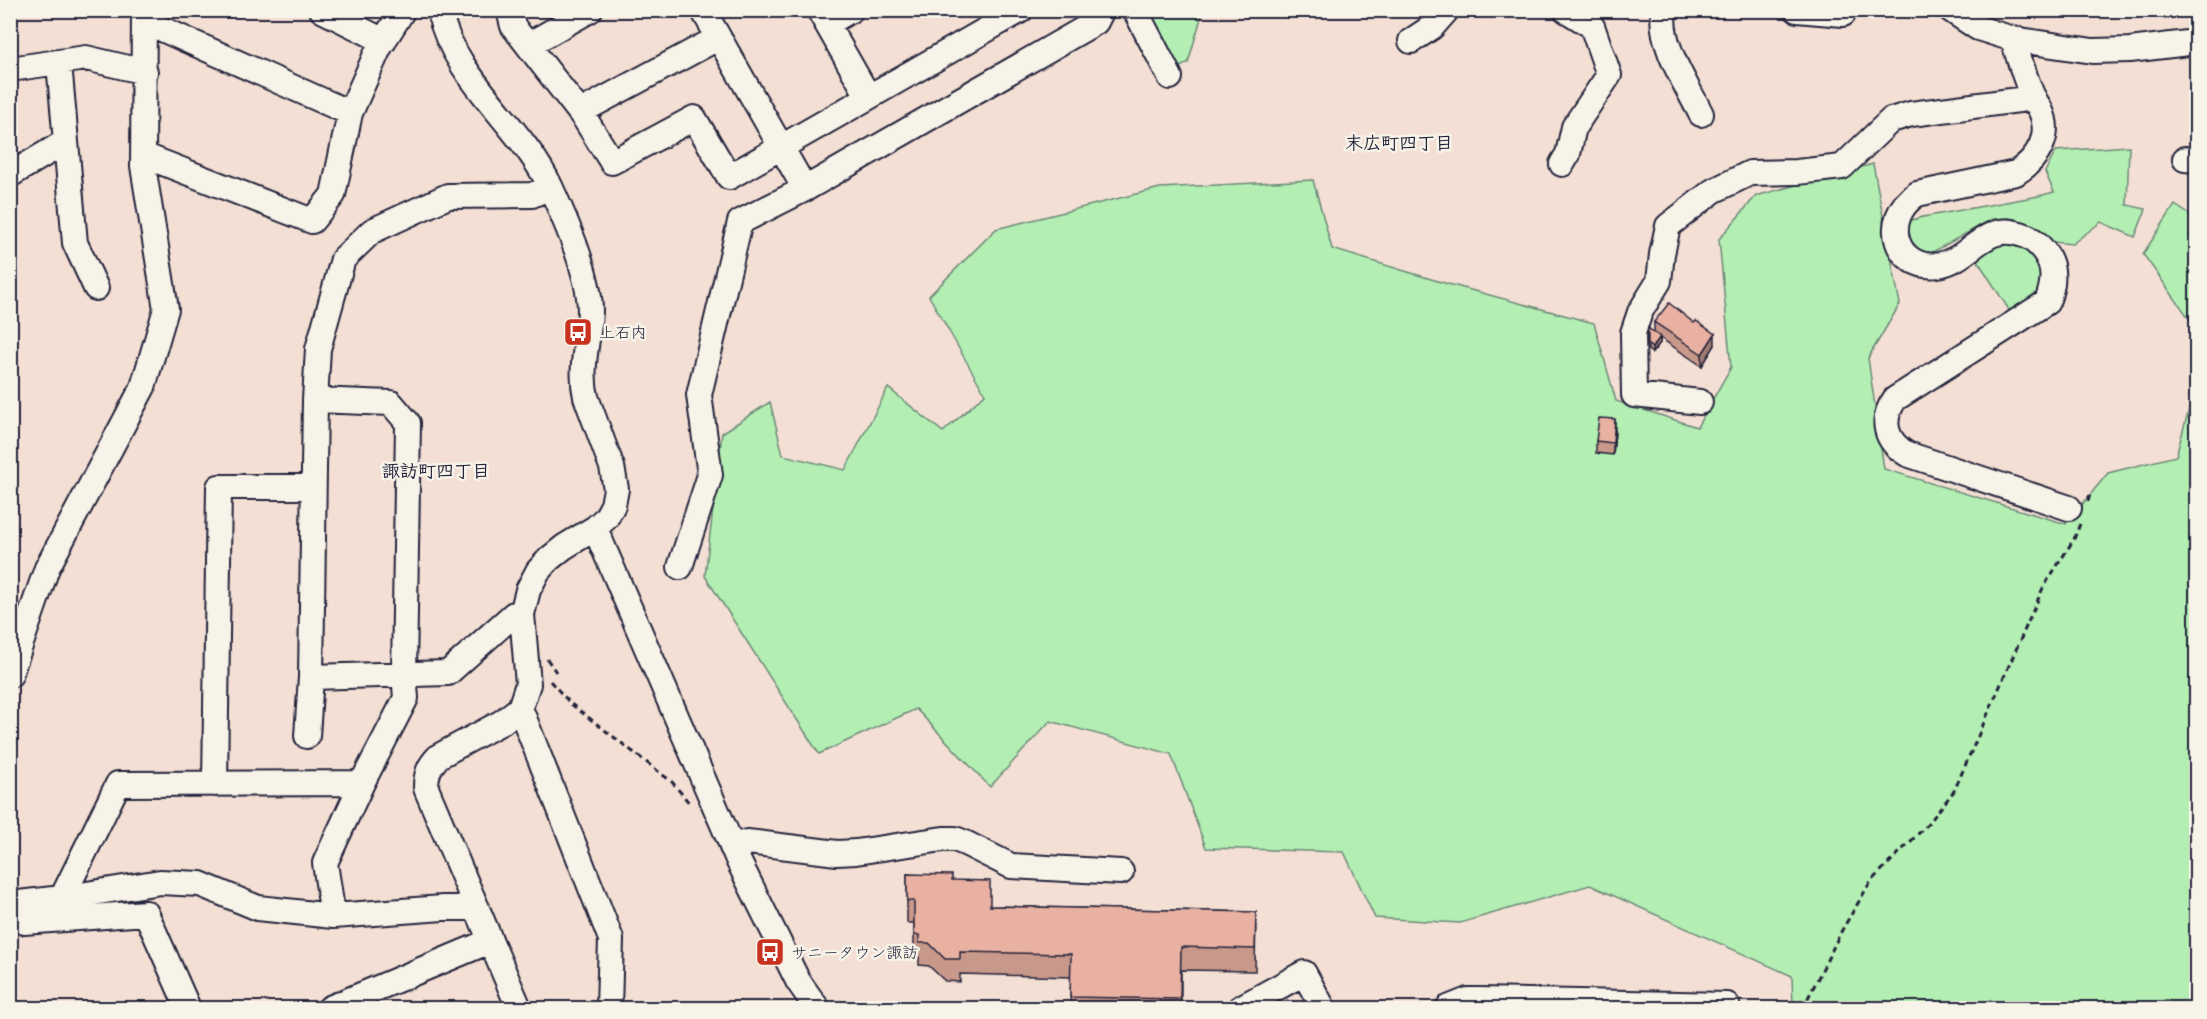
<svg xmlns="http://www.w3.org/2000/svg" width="2207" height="1019" font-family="'Shantell Sans','Klee One',sans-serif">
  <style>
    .green { fill: #b3eeb3; stroke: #6a8877; stroke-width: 1.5 }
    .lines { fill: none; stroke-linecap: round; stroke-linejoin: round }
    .minor-casing { stroke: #22223b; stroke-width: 28 }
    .path { stroke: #22223b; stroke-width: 3; stroke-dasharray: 6 4.5; stroke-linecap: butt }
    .minor { stroke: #f7f3e8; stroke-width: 24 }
    .wall { fill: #c8988a; stroke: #22223b; stroke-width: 1.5 }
    .shaded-wall { fill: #a37c71; stroke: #22223b; stroke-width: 1.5 }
    .building { fill: #e9b1a1; stroke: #22223b; stroke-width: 1.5 }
    .labels { text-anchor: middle; stroke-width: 5; stroke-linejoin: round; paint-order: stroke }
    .poi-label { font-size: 16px; fill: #22223b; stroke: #f7f3e8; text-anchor: start }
    .neighbourhood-label { font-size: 18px; font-weight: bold; fill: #22223b; stroke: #f7f3e8 }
  </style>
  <rect width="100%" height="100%" fill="#f3dfd3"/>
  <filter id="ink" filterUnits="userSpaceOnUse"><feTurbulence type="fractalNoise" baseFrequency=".0167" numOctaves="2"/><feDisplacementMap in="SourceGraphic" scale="12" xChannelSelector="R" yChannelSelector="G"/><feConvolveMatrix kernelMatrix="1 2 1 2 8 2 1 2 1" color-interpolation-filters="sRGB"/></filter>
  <g filter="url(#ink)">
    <!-- green -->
    <path class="green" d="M1143 11H1203L1188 63 1174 70Z
      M2129 146 2127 205 2146 209 2135 237 2101 222 2072 244 2053 242 2041 230 2026 222 2009 218 1992 219 1931 253C1914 250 1906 238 1908 221L1923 217 2039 196 2054 192 2045 172 2056 151Z
      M1873 164 1900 304 1868 358 1884 469 2066 524 2108 473 2176 456 2196 384V1008H1793L1792 976 1590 885 1460 923 1375 918 1344 852 1206 848 1171 754 1050 721 990 787 916 709 819 754 705 576 722 433 770 402 783 455 845 470 888 388 943 432 985 394 929 296 996 229 1160 188 1313 180 1332 249 1441 282 1594 323 1616 401 1697 427 1731 367 1719 239 1756 196Z
      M2175 205 2196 219V328L2143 254Z
      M2012 244C2043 253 2044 269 2037 297L2011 313 1976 258 2000 245Z"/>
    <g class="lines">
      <!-- minor casing -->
      <g class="minor-casing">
        <path id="minor" d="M322 10 384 41
          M439 10C453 78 521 125 550 186 565 219 590 275 590 311 589 340 579 367 586 397L612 467 616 489 613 505 606 518 595 528 564 547 549 559 538 571 528 590 522 614 528 684 520 708 502 722 439 756C429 766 426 774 426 788L519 1008
          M509 10 513 26 585 119 612 162 694 118 729 177 1021 10
          M703 10 805 189
          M819 10 868 96
          M1135 10 1170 77
          M1664 10C1658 43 1687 85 1701 114
          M1797 10 1843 14
          M1951 10 1978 28 2013 39 2093 51 2130 50 2196 42
          M827 24 851 10
          M2013 39C2019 58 2025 79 2033 97 2035 101 2038 105 2040 109 2053 135 2038 159 2016 173L1917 194C1879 219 1896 271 1938 265 1968 261 1984 224 2016 233 2027 235 2036 241 2043 250 2056 266 2054 284 2047 302L1895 399C1880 420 1885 441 1907 454L2069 508
          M1411 41 1432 27 1447 10
          M528 45 590 10
          M59 63 75 243 96 288
          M10 69 86 58 145 72
          M580 112 718 38
          M350 113 379 48 403 10
          M143 155 312 221 333 195 350 113 144 21
          M2185 159 2196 160
          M1562 164 1568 154 1574 127 1609 75 1592 26 1566 10
          M10 175 65 142
          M315 400 391 403 408 423 404 674 406 698 362 783 325 863 333 916
          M1700 402 1634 395 1633 333 1640 312 1659 281 1662 254 1668 226 1713 191 1750 173 1797 172 1842 167 1891 120 1911 114 2034 98
          M595 528 739 862 798 981 817 1008
          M680 567 710 475 699 395 740 222 805 189 1096 22 1102 10
          M10 675 47 568 143 387 166 309 143 166 144 10
          M311 677 448 673 514 614H522
          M520 708 611 939 609 1008
          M307 736 311 677 315 400 318 349 343 259 372 231 448 196 532 195 550 187
          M215 784 219 487H313
          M732 847 747 842 756 843 837 853 856 852 943 839H955L965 843 1011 866 1121 872
          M62 898 118 784 362 783
          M10 904 62 898 160 882 200 884 258 908 333 916 443 908H477
          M24 922 146 913 188 1008
          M330 1008 490 941
          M1240 1008 1304 973 1323 1008
          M1448 1008 1468 1000H1478L1727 1005V1008"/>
      </g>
      <!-- path -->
      <path class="path" d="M2088 501 2091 491
        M547 659 556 672
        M550 681 571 704 672 782 690 804
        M1803 1008 1842 930 1871 881 1928 824 1954 791 2043 588 2074 539 2080 524"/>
      <!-- minor -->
      <use href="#minor" class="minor"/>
    </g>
    <!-- wall -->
    <path class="wall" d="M1654 322 1715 345 1702 366 1660 338V343L1652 353 1648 350V328L1654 333Z
      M1615 431 1613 455 1596 453V441Z
      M907 874 952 880 990 906 1256 912 1255 971 1181 970V1008H1070L1071 977 960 974V982L945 981 929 966 919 965V957H914V923H907Z"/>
    <!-- shaded-wall -->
    <path class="shaded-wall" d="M1715 334V345L1702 366V354Z
      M1660 337V343L1652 353V348Z
      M1615 419V431L1613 455V443Z"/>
    <!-- building -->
    <path class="building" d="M1669 303 1694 323 1696 321 1715 334 1702 354 1654 322Z
      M1648 328 1660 337 1652 348 1648 344Z
      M1599 418 1615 419 1613 443 1596 441Z
      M907 874 952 875V880L990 881V906L1256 912 1255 949 1181 947 1180 999 1070 997 1071 954 960 952V959H945L929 943H919V935H914V901H907Z"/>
  </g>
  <!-- icons -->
  <defs>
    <g id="bus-square" transform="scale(1.5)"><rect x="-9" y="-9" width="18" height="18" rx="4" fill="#c8321e" stroke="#f7f3e8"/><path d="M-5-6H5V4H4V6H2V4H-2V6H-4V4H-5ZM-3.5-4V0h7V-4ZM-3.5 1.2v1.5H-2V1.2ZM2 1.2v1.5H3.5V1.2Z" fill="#fff"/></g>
  </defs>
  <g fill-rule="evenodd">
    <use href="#bus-square" x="578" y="332"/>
    <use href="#bus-square" x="770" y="952"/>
  </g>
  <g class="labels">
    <!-- poi labels -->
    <g class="poi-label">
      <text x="599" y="338">上石内</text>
      <text x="791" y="958">サニータウン諏訪</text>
    </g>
    <!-- neighbourhood labels -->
    <g class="neighbourhood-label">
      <text x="1399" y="149">末広町四丁目</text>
      <text x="436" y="477">諏訪町四丁目</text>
    </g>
  </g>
  <!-- margin -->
  <rect width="2207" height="1019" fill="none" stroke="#f7f3e8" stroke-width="36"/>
  <rect x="18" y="18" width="2171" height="983" fill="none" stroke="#22223b" stroke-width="2" filter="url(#ink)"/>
</svg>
